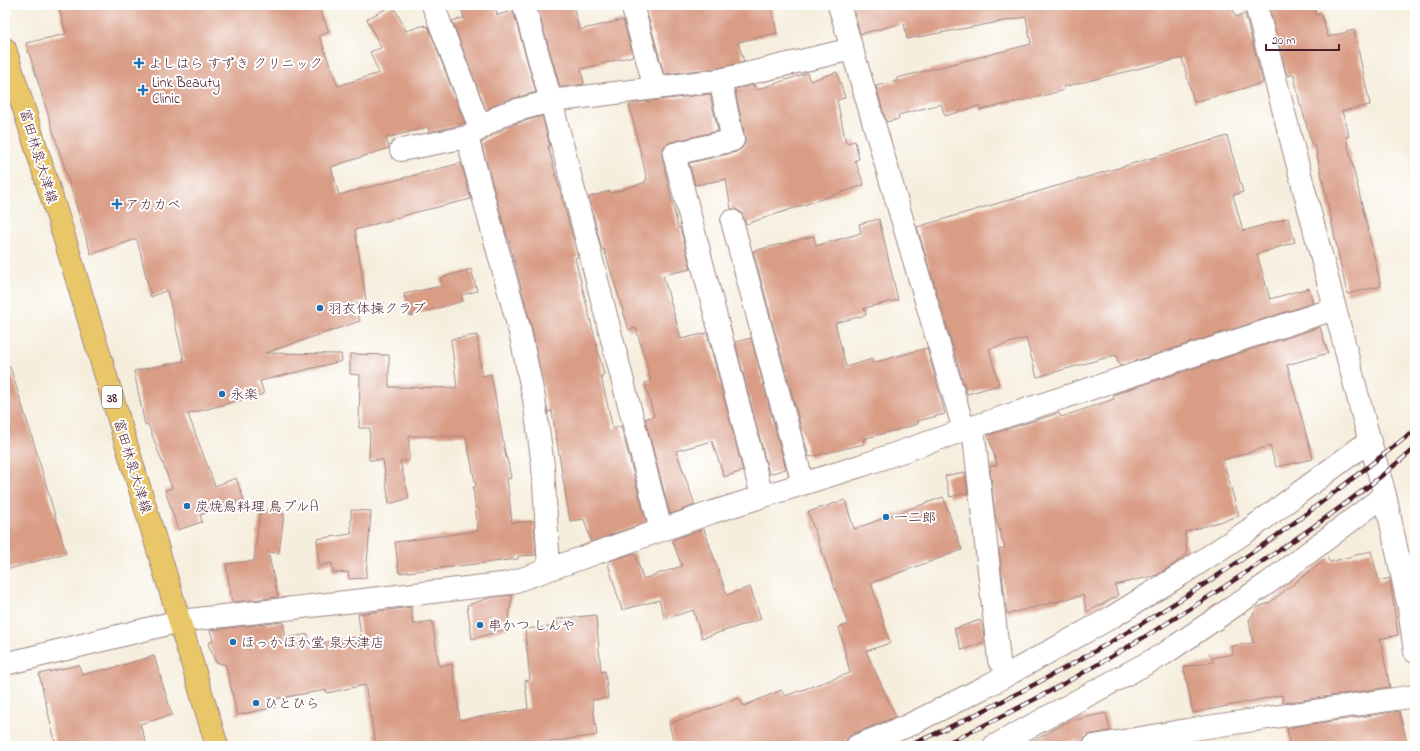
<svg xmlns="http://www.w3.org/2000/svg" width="1420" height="751" font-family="'Indie Flower','Klee One',sans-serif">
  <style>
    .building { fill: #d99c85 }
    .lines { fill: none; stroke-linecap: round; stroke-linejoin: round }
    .minor-casing { stroke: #a08684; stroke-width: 24 }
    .major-casing { stroke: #a08684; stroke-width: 24 }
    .minor { stroke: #fff; stroke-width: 22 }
    .major { stroke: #e9c769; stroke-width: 22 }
    .rail-casing { stroke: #4a1f2b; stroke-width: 4.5 }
    .rail { stroke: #fff; stroke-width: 3; stroke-dasharray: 9; stroke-linecap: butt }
    .poi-dot { fill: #1f6fb2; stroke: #fff; stroke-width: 1.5 }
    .labels { text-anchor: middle; stroke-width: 4; stroke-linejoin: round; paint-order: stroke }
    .shield { fill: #fff; stroke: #80626b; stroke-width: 1 }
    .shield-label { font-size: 13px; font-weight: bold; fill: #4a1f2b }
    .poi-label { font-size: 14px; fill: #4a1f2b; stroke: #fff; text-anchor: start }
    .street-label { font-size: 14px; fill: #4a1f2b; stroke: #fff }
  </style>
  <rect width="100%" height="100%" fill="#fff"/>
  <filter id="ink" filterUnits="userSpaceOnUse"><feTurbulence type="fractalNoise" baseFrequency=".025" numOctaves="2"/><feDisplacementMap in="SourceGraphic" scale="8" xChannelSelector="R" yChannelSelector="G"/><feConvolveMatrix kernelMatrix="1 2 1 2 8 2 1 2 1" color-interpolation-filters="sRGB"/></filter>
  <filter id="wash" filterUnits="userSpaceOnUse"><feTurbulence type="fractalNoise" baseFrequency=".012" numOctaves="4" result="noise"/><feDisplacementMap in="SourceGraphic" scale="16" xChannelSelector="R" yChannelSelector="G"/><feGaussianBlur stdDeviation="0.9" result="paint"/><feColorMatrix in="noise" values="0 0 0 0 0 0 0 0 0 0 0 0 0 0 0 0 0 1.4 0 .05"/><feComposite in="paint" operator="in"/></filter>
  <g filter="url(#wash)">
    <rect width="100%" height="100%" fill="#f6eedd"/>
    <g id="blocks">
      <!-- building -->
      <path class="building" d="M58 5H318L329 32 319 36 338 86 379 73 370 52 381 48 367 19 393 5 406 31 425 25V27L428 26 465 123 452 127 429 132 428 127 386 138 389 148 331 167 339 195 461 163 471 199 417 212 355 230 366 300 354 305 360 321 265 353 341 354 342 361 260 381 264 394 188 414 215 486 236 478 244 500 200 515 202 522 178 530 165 490 172 488 148 424 145 425 134 371 184 361 167 290 151 297 137 239 91 254 26 43 66 34Z
        M460 5H495L497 15 513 11 536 92 500 102 486 110 452 21 464 18Z
        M540 5H573L579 30 623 20 633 56 581 69 584 84 560 87 537 6Z
        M645 5H771L777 33 738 42 744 62 718 68 664 74Z
        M852 5H1232L1235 17 1245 14 1263 83 1194 102 1182 58 1063 87 1064 90 1038 97 980 110 979 106 945 116 941 104 898 115 899 119 886 122 876 86 897 81V78L1031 44 1026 17 907 39 904 23 860 34Z
        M1275 5H1314L1316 15 1321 13 1328 37 1354 30 1370 105 1342 111 1349 136 1346 137 1381 286 1347 294 1315 145H1312L1301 105H1300L1294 74 1287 76 1269 7Z
        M837 72 845 98 837 100 846 143 855 141 859 159 855 160 864 185 746 224 741 212 736 209H731L726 179 695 185 689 163 736 152 741 149 745 144V137L735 89 754 85 756 90 807 73 810 81Z
        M710 94 718 131 671 142 665 145 662 151V157L678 228 680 227 691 269 663 275 681 339 707 333 743 471 724 477 712 441 676 451 695 505 670 514 645 419 654 416 645 383 651 381 636 328 629 330 604 249 602 250 589 197 610 191 611 193 646 182 645 180 647 179 629 105 641 102Z
        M542 116 550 146H548L578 257 575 258 604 375 601 376 613 429 621 426 646 522 591 542 584 519 570 521 552 411 548 412 532 329 508 237H507L481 143 508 126Z
        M1227 136 1243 192 1233 195 1243 231 1288 218 1295 242 1257 254 1270 299 1309 288 1313 303 1120 366 1116 355 1037 377 1026 338 989 349 999 385 967 394 917 227Z
        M879 219 898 300 864 308 866 315 835 323 846 367 872 359 873 363 927 348 945 414 918 421V424L863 439 864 444 809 457 753 251 814 236 816 246 861 233 859 224Z
        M471 269 477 291 461 295 463 301 410 316 404 294 442 286 440 278Z
        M1320 327 1328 353 1287 365 1313 459 1276 467 1270 446 1223 460 1239 516 1185 532 1187 554 1174 564 1157 575 1115 585 1118 596 1087 612 1083 595 1007 614 999 549 1005 548 995 516 990 466 997 465 988 435 1059 413 1061 417 1114 399 1113 395 1127 390Z
        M477 335 482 376 491 374 506 458H507L511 478 507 479 512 523 534 521 536 555 518 556V559L399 573 395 542 478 531 473 487H476L466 436H409V461H400L409 498 389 504 383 460H369L370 428H359L360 375 350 374V354L389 355V387L457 388 451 339Z
        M751 338 786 469 769 474 735 342Z
        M5 367H10L33 440 66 553 5 570Z
        M965 472 968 493 950 497 945 476Z
        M943 497 962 550 871 583 890 643 866 651 896 717 852 734 847 738 845 743 837 746H675L669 724 739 698 744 706 781 690 785 696 850 673 839 627 848 625 808 512 845 500 854 529Z
        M351 510 371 511 366 578 349 579 348 572 333 573 332 563 319 566 317 539 351 534Z
        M260 511 284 514 279 553 268 552 278 597 232 602 226 564 254 561Z
        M704 529 727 595 750 587 761 619 702 638 693 610 665 619 659 600 622 610 608 564 610 563V561L635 553 643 579 682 566 672 540Z
        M1371 551 1379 581 1390 578V580L1398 635 1380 639 1390 687 1283 703 1282 695 1193 713 1184 667 1213 662 1212 658 1233 654 1231 646 1253 643 1249 620 1258 607 1269 603 1327 558 1330 562Z
        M512 595 507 629 472 639 467 605 494 597Z
        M411 607 413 624 432 621 439 666 452 664 460 720 528 709 525 681 530 680 525 629 558 626 557 619 596 615 601 672 605 671 608 698 592 700 597 735 524 746H476L475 741 444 746H376L365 685 327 693 326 690 274 699 276 707 237 715 226 665 216 662 208 644 213 640 210 630 283 622 286 638 308 634 310 645 361 636 358 614Z
        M980 620 983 628 984 642 962 650 954 629Z
        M154 656 172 715 140 724 147 746H56L39 674 79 665 82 675 105 669 106 670Z
        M1399 711 1408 746H1290L1287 728Z
        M1106 713 1110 731 1092 734 1086 736 1083 741 1078 742V740L1043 746H1024L1069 721Z"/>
    </g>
  </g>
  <g filter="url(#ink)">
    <use href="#blocks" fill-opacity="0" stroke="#a08684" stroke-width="1"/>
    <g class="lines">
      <!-- minor casing -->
      <g class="minor-casing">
        <path id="minor" d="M433 5 480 128
          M524 5 551 101 661 530
          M632 5 655 88
          M839 5 964 430
          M1256 5 1364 420 1385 495 1409 608 1415 652
          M720 80 733 140 674 154 762 496
          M467 137 520 332 534 399 543 466 549 569
          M401 150 467 137 503 114 551 101 720 80 852 49
          M732 221 803 484
          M973 427 999 660
          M5 664 180 621 510 583 713 512 860 466 973 427 1334 309
          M857 746 907 726 987 686 1112 617 1182 574 1249 530 1369 441
          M994 746 1164 654 1268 583 1385 495
          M1094 746 1187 730 1415 696"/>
      </g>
      <!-- major casing -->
      <g class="major-casing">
        <path id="major" d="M5 49 62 230 217 746"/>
      </g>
      <!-- minor -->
      <use href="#minor" class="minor"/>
      <!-- major -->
      <use href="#major" class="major"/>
      <!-- rail casing -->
      <g class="rail-casing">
        <path id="rail" d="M908 746C1037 689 1160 617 1276 536 1323 502 1369 466 1415 430
          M941 746C1051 695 1156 633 1257 565 1290 543 1323 521 1354 497 1375 482 1395 465 1415 448"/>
      </g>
      <!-- rail -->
      <use href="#rail" class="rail"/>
    </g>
  </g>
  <!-- markers -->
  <g class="poi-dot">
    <path d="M137 57h4v4h4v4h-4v4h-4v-4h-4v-4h4z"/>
    <path d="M141 84h4v4h4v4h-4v4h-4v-4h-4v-4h4z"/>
    <path d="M115 198h4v4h4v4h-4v4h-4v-4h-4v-4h4z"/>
    <circle cx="320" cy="308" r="4"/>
    <circle cx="222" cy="394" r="4"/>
    <circle cx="187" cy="506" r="4"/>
    <circle cx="886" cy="517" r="4"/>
    <circle cx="480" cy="625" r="4"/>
    <circle cx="233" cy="642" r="4"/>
    <circle cx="256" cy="703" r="4"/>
  </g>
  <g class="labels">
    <!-- shield labels -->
    <rect class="shield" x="102" y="386" width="20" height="22" rx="3"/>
    <g class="shield-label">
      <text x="112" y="402">38</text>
    </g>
    <!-- poi labels -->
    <g class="poi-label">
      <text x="148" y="68">よしはら すずき クリニック</text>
      <text x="152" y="87">Link Beauty<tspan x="152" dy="16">Clinic</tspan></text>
      <text x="125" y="209">アカカベ</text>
      <text x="328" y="313">羽衣体操クラブ</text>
      <text x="230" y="399">永楽</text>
      <text x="195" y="511">炭焼鳥料理 鳥プルA</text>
      <text x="894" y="522">一二郎</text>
      <text x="488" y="630">串かつ しんや</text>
      <text x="241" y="647">ほっかほか堂 泉大津店</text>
      <text x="264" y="708">ひとひら</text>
    </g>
    <!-- street labels -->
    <g class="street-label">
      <text transform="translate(39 156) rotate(73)" y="5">富田林泉大津線</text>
      <text transform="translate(133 466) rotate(73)" y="5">富田林泉大津線</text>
    </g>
  </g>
  <!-- margin -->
  <rect width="1420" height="751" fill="none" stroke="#fff" stroke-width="20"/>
  <!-- scale -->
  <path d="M1266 44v6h73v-6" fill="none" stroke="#4a1f2b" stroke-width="2"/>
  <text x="1272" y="44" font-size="12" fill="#4a1f2b" stroke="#ffffff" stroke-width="3" paint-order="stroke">20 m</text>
</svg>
